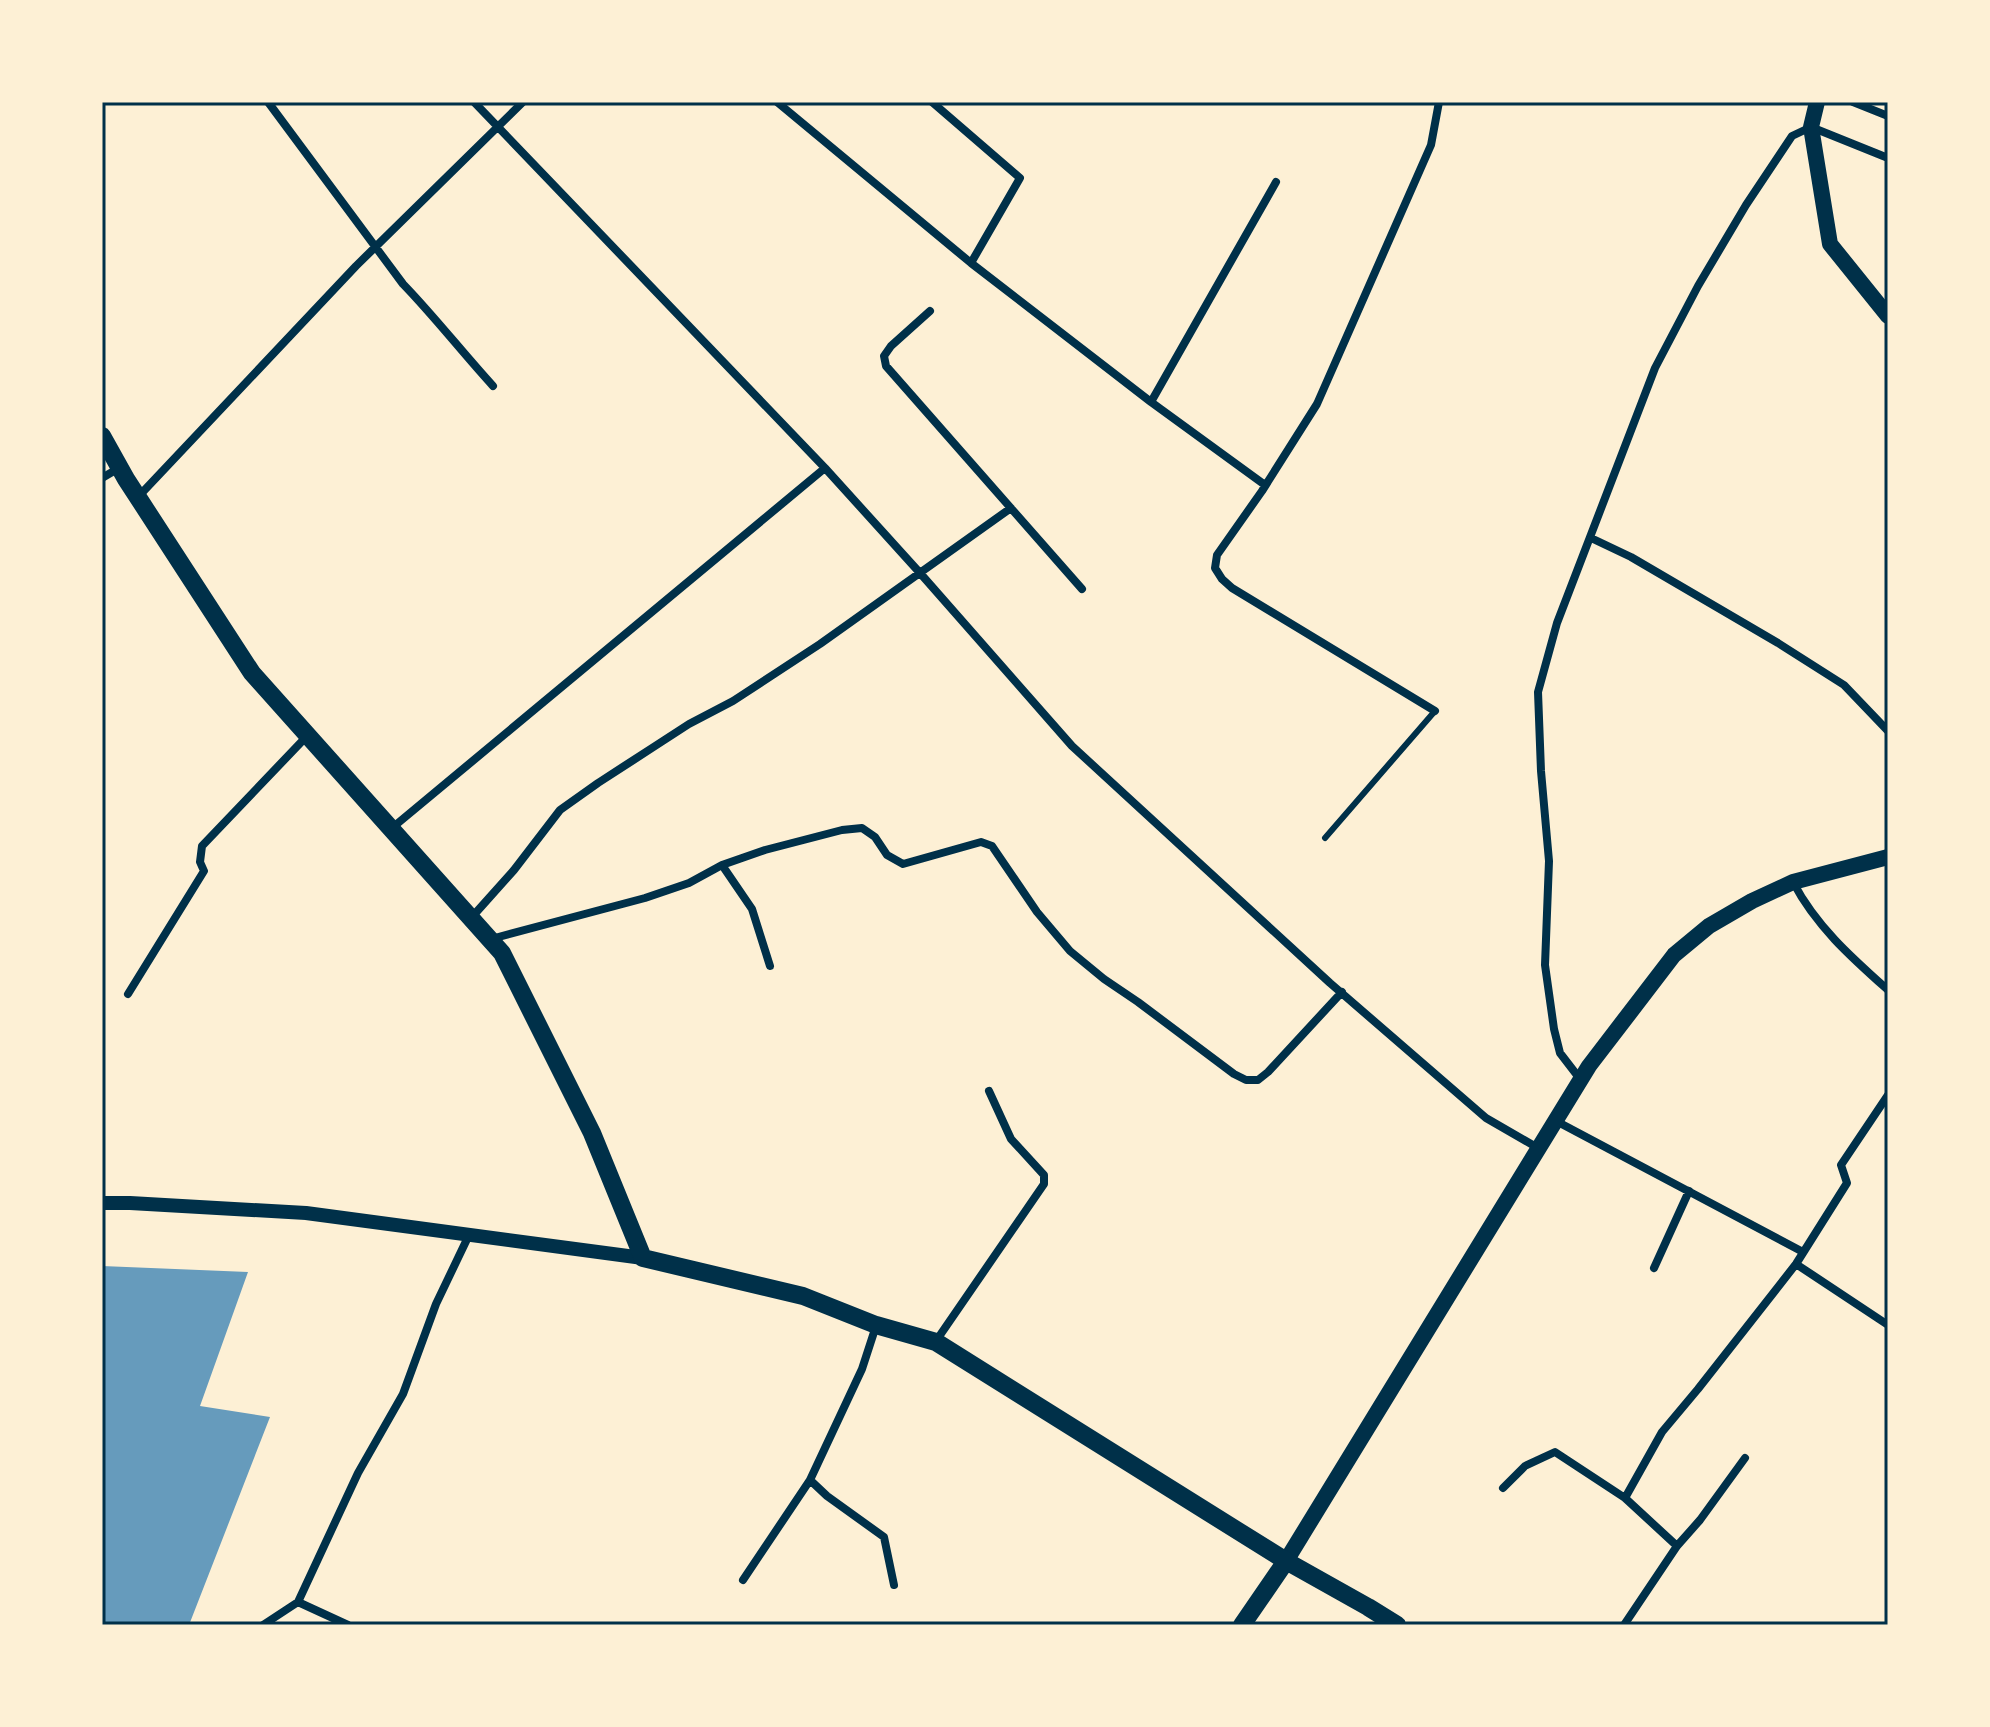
<svg xmlns="http://www.w3.org/2000/svg" width="1990" height="1727" font-family="'Noto Sans',sans-serif">
  <style>
    .water { fill: #669bbc }
    .lines { fill: none; stroke-linecap: round; stroke-linejoin: round }
    .service { stroke: #003049; stroke-width: 6 }
    .minor { stroke: #003049; stroke-width: 8 }
    .tertiary { stroke: #003049; stroke-width: 14 }
    .secondary { stroke: #003049; stroke-width: 16 }
    .primary { stroke: #003049; stroke-width: 18 }
    .neatline { fill: none; stroke: #003049; stroke-width: 3 }
  </style>
  <rect width="100%" height="100%" fill="#fdf0d5"/>
  <!-- water -->
  <path class="water" d="M102 1266 248 1272 200 1406 270 1417 189 1625H102Z"/>
  <g class="lines">
    <!-- service -->
    <path class="service" d="M1325 838 1435 711"/>
    <!-- minor -->
    <path class="minor" d="M268 102 403 284C434 316 462 352 493 386
      M474 102 825 468 920 573 1072 746 1330 983 1486 1118 1538 1148
      M777 102 971 263 1151 402 1265 485
      M932 102 1020 178 971 263
      M1853 102 1888 116
      M930 311 891 346 884 356 886 366 1082 589
      M1151 402 1276 182
      M102 478 119 468
      M138 497 356 266 523 102
      M1591 538 1631 557 1778 643 1844 685 1888 731
      M1435 711 1232 588 1222 579 1215 568 1217 555 1262 491 1317 404 1431 145 1439 102
      M392 828 825 468
      M722 865 752 909 770 966
      M1793 882C1816 926 1851 957 1888 990
      M472 917 514 870 560 810 598 783 652 748 689 724 733 701 820 644 1011 508
      M491 939 645 898 689 883 722 865 765 850 842 830 862 828 875 837 887 855 903 864 981 842 992 846 1037 912 1070 951 1104 979 1138 1002 1234 1074 1246 1080H1258L1268 1072 1342 992
      M128 994 204 871 200 862 202 846 307 736
      M1580 1079 1560 1053 1554 1029 1545 965 1549 861 1541 771 1538 692 1557 623 1655 368 1698 286 1746 205 1792 136 1811 127 1888 158
      M1556 1121 1803 1252
      M1796 1264 1888 1325
      M1654 1268 1689 1191
      M876 1326 862 1369 810 1480 827 1496 884 1537 894 1585
      M936 1341 1044 1184V1175L1011 1139 989 1091
      M1503 1488 1525 1466 1555 1452 1625 1498 1677 1546
      M1625 1498 1662 1432 1698 1389 1796 1264 1847 1183 1841 1165 1888 1095
      M743 1580 810 1480
      M298 1602 348 1625
      M263 1625 298 1602 358 1473 403 1394 436 1304 469 1235
      M1624 1625 1677 1546 1700 1520 1745 1458"/>
    <!-- tertiary -->
    <path class="tertiary" d="M102 1203H130L306 1213 643 1258"/>
    <!-- secondary -->
    <path class="secondary" d="M1817 102 1811 127 1830 244 1888 316
      M1286 1561 1589 1066 1674 955 1709 926 1752 901 1793 882 1888 857"/>
    <!-- primary -->
    <path class="primary" d="M102 436 126 479 252 673 502 953 592 1133 643 1258 803 1296 876 1325 936 1342 1286 1561 1368 1607 1397 1625
      M1242 1625 1286 1561"/>
  </g>
  <!-- border -->
  <rect width="1990" height="1727" fill="none" stroke="#fdf0d5" stroke-width="208"/>
  <rect x="104" y="104" width="1782" height="1519" class="neatline"/>
</svg>
